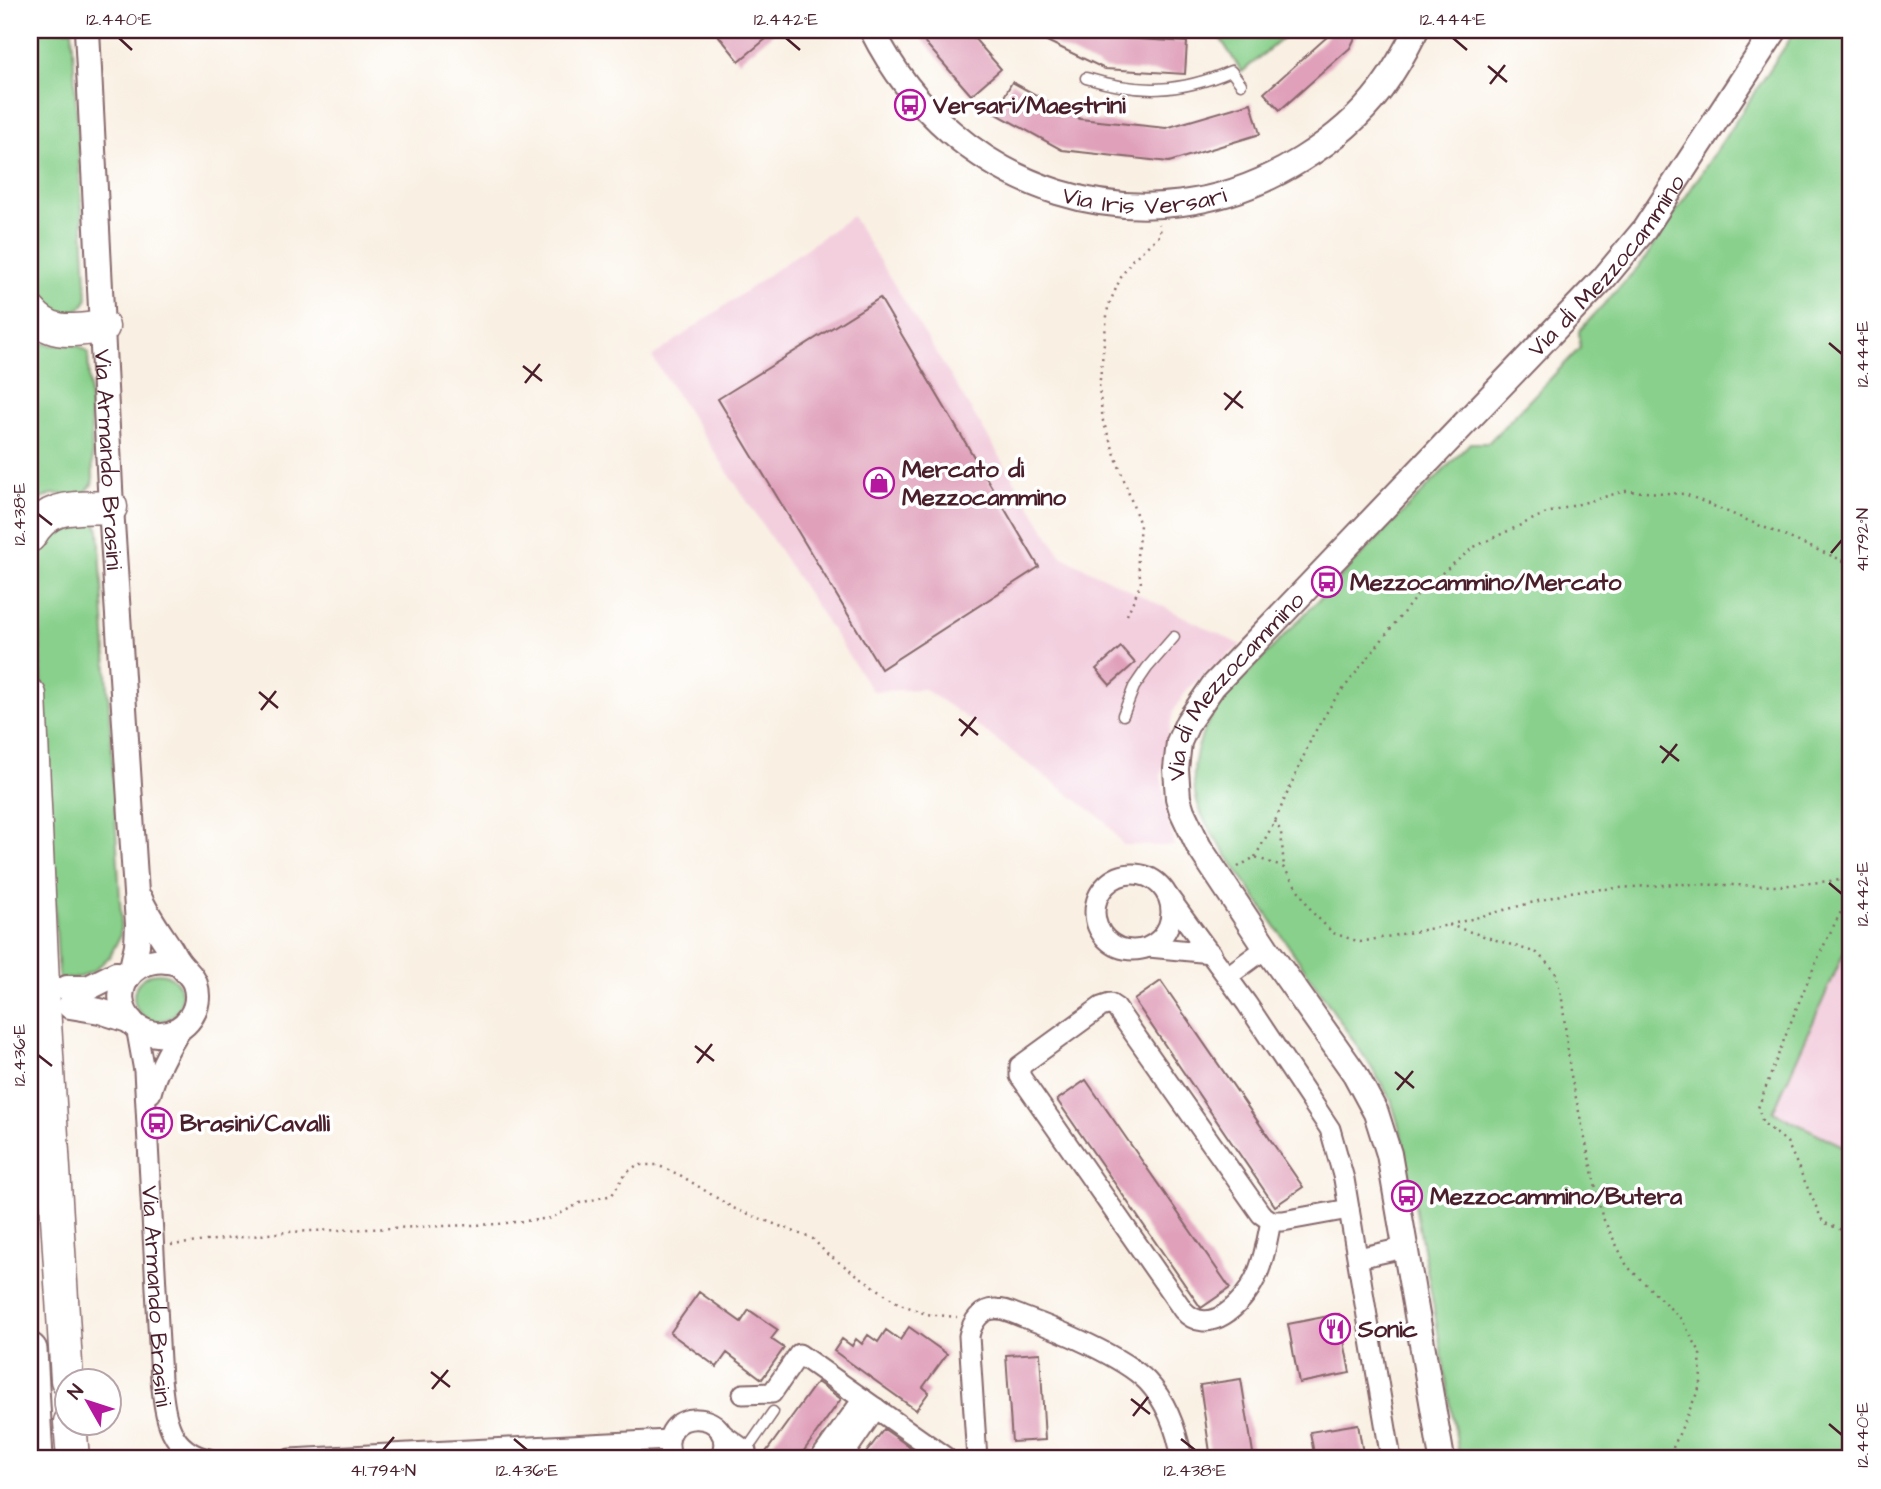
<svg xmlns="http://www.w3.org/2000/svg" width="1881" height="1489" font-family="'Architects Daughter',sans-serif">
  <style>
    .built { fill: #f3cfde }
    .green { fill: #88d08b; stroke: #69785b; stroke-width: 2 }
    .building { fill: #e0a0ba }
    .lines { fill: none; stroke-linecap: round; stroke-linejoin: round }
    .service-casing { stroke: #87686b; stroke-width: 13 }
    .minor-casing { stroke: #87686b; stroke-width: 23 }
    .tertiary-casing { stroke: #87686b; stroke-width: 28 }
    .primary-casing { stroke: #87686b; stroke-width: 35 }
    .trunk-casing { stroke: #87686b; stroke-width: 37 }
    .path { stroke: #87686b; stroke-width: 2.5; stroke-dasharray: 2 5; stroke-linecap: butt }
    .service { stroke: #fff; stroke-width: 10 }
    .minor { stroke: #fff; stroke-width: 19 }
    .tertiary { stroke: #fff; stroke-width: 24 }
    .primary { stroke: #fff; stroke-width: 32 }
    .trunk { stroke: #fff; stroke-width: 33 }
    .ticks { fill: none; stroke: #4a1f2b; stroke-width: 2.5 }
    .labels { text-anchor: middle; stroke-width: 7; stroke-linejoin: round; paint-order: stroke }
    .poi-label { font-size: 24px; font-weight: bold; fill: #4a1f2b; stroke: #fff; text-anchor: start }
    .street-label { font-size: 24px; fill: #4a1f2b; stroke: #fff }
    .neatline { fill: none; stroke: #4a1f2b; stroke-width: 2.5 }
    .ticks-label { font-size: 18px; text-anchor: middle; fill: #4a1f2b }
  </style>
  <rect width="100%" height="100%" fill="#fff"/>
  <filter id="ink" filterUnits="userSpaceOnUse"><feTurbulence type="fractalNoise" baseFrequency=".0143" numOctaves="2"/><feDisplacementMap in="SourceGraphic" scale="14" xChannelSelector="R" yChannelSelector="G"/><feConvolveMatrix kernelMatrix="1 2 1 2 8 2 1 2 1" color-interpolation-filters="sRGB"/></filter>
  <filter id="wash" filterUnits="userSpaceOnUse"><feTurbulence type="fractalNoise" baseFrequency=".00686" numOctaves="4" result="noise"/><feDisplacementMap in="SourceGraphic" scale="28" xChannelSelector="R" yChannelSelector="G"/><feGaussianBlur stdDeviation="1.57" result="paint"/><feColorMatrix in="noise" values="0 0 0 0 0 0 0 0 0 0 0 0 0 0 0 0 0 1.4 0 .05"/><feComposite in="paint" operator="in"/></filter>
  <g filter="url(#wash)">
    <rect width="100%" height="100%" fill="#f9f0e3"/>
    <!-- built -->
    <path class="built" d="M852 216 1061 556 1241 645 1188 688 1173 712 1161 776 1174 846 1123 845 1105 821 960 713 924 689 872 691 652 357Z
      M1851 937V1150L1773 1113Z"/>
    <!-- green -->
    <path class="green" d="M30 30H72L87 300C78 317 49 317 38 302 29 289 31 271 30 257Z
      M1215 30H1292L1242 72Z
      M1796 30H1851V937L1773 1112 1851 1150V1459H1460L1430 1286 1402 1136 1391 1100 1368 1062 1213 835C1208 827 1203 819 1200 810 1185 771 1199 728 1225 697L1470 443H1488L1580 348 1579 331 1642 263Z
      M30 336C35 338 41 342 47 344 62 348 76 339 88 353L93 477 92 485 85 493 75 495 51 494 36 502 30 412Z
      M50 520 95 521 99 530 121 917 120 936 110 956 94 971 80 977 59 980 34 547Z
      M134 997a24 24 0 1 1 48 0a24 24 0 1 1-48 0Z"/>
    <g id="blocks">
      <!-- building -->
      <path class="building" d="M714 30H777L739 61Z
        M914 30H967L1001 69 971 95Z
        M1024 30H1093L1107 37 1187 42 1185 74 1105 69Z
        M1330 30H1359L1350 48 1280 110 1264 93 1327 37Z
        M1012 82 1080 119 1166 128 1251 103 1260 134 1169 162 1062 150 995 113Z
        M880 298 1039 567 881 669 718 399Z
        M1121 647 1135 663 1110 685 1096 669Z
        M1161 981 1303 1187 1275 1206 1134 1000Z
        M1086 1080 1230 1288 1201 1308 1057 1100Z
        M699 1292 741 1322 749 1310 778 1330 771 1339 784 1348 762 1379 727 1353 717 1367 670 1333Z
        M1339 1314 1350 1373 1299 1383 1288 1324Z
        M909 1327 947 1354 923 1387 929 1392 916 1410 834 1351 842 1339 852 1346 856 1339 862 1344 868 1335 878 1342 886 1330 900 1340Z
        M1040 1353 1045 1440 1012 1442 1006 1355Z
        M1241 1379 1254 1459H1211L1200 1385Z
        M817 1382 841 1399 798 1459H761Z
        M1358 1424 1364 1459H1315L1310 1432Z
        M884 1429 927 1459H875L866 1453Z"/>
    </g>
  </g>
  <g filter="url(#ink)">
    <use href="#blocks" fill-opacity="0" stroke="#87686b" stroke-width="2"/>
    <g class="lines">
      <!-- service casing -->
      <g class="service-casing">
        <path id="service" d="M1086 78C1139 94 1180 93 1231 71L1241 84
          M1123 715 1134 687 1147 668 1174 637
          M746 1451 773 1412"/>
      </g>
      <!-- minor casing -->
      <g class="minor-casing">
        <g id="minor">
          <circle cx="1133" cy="912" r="38"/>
          <path d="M1168 896 1247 1004 1330 1129 1344 1179 1391 1459"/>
          <path d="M1149 947 1211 953"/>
          <path d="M1228 976 1266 948"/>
          <path id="s1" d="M136 1026 144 1071 161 1379C165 1414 167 1451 209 1459"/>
          <path d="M151 1093C157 1069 169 1048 183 1027"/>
          <path d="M1271 1221C1267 1240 1264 1262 1255 1279 1243 1304 1208 1339 1183 1310L1020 1076V1066L1101 1007 1110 1004 1116 1008 1261 1214 1271 1221H1283L1349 1209"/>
          <path d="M1358 1258 1404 1248"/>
          <path d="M743 1394 772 1393 799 1354 945 1457"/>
          <path d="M721 1433 746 1451"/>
          <path d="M290 1459 669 1440"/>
          <path d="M672 1459C651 1404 743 1407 720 1459"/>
          <path d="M820 1459 863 1399"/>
          <path d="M841 1459 876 1408"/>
          <path d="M977 1459 969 1336C972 1322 981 1308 997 1309 1006 1309 1015 1314 1023 1317 1057 1329 1122 1356 1147 1381 1167 1402 1177 1431 1182 1459"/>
        </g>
      </g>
      <!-- tertiary casing -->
      <g class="tertiary-casing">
        <g id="tertiary">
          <path id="s2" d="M87 30 111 507 138 924 137 945 131 972"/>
          <path id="s3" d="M872 30C953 192 1145 258 1302 159 1331 141 1360 117 1381 89 1395 70 1406 50 1416 30"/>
          <path d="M140 899C148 917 160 933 171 950 173 954 176 959 179 963 185 971 192 975 195 984 203 1008 186 1033 161 1034 151 1035 139 1030 132 1023 103 990 137 948 180 964"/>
          <path d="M67 988H88L116 974 129 975"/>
          <path d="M70 1006 100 1011 131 1021"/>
          <path id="s4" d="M1442 1459 1389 1154 1376 1113 1355 1074 1266 948 1199 847 1182 811 1178 798 1176 769 1179 742 1188 722 1213 686 1604 278 1644 230 1775 30"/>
        </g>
      </g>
      <!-- primary casing -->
      <g class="primary-casing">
        <path id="primary" d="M30 311C51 337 74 330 103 327
          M30 536C49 502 77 509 111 507
          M30 695 44 1006 67 1380
          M70 1422 73 1459"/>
      </g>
      <!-- trunk casing -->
      <g class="trunk-casing">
        <path id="trunk" d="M30 1350 36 1459"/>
      </g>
      <!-- path -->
      <path class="path" d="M1127 615 1141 583 1137 556 1140 525 1103 421 1099 388 1108 307 1120 279 1131 261 1161 234 1159 224
        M1275 821 1281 832 1284 868
        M1255 857 1275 821 1313 735 1333 702 1421 590 1474 547 1544 514 1625 491 1685 494 1851 564
        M1238 867 1255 857 1284 868 1313 913 1333 933 1360 942 1449 925 1575 891 1677 884 1779 886 1851 879
        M1851 894C1812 961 1786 1035 1758 1108L1763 1123 1787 1142 1823 1222 1851 1234
        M1449 925 1537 953 1555 971 1562 999 1570 1071 1602 1216 1627 1266 1682 1320 1700 1352 1701 1384 1668 1459
        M171 1245 287 1232 498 1224 552 1218 580 1203 612 1195 625 1174 637 1165H657L680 1175 733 1208 813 1239 827 1254 898 1303 926 1314 957 1317"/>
      <!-- service -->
      <use href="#service" class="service"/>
      <!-- minor -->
      <use href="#minor" class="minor"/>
      <!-- tertiary -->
      <use href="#tertiary" class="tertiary"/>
      <!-- primary -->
      <use href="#primary" class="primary"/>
      <!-- trunk -->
      <use href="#trunk" class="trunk"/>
    </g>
  </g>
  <!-- ticks -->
  <path class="ticks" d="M119 38 132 50M786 38 800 50M1453 38 1467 50M1488 66 1507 82M1490 84 1505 65M1829 343 1842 354M523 366 542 381M525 383 540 364M1224 393 1243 408M1225 410 1241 391M38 514 52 525M1831 553 1842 540M259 692 278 708M261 710 276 691M959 719 978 735M961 736 976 717M1660 746 1679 761M1662 763 1677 744M1829 883 1842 894M695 1046 714 1061M38 1055 52 1066M697 1063 712 1044M1395 1072 1414 1088M1397 1090 1413 1071M431 1372 450 1387M432 1389 448 1370M1131 1399 1150 1414M1133 1416 1148 1397M1829 1424 1842 1435M514 1439 527 1450M1181 1439 1195 1450M383 1450 394 1437"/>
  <!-- icons -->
  <defs>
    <g id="bus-ring" transform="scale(1.575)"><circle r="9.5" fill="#fff" stroke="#b5179e" stroke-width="1.5"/><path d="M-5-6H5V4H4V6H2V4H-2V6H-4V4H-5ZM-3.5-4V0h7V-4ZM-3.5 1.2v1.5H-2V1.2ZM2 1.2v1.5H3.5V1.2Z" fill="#b5179e"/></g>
    <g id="shop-ring" transform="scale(1.575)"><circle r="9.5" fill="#fff" stroke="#b5179e" stroke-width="1.5"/><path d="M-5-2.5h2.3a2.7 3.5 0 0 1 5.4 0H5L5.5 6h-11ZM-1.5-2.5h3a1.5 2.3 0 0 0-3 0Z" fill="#b5179e"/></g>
    <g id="restaurant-ring" transform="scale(1.575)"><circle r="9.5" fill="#fff" stroke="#b5179e" stroke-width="1.5"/><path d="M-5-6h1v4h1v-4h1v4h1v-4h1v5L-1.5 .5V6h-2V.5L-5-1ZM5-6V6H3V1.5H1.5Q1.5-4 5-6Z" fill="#b5179e"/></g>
  </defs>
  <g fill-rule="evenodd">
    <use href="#bus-ring" x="910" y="105"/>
    <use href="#shop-ring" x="879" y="483"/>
    <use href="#bus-ring" x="1327" y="582"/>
    <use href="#bus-ring" x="157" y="1123"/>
    <use href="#bus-ring" x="1407" y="1196"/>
    <use href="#restaurant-ring" x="1335" y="1329"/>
  </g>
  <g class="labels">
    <!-- poi labels -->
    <g class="poi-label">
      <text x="933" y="113">Versari/Maestrini</text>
      <text x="902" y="477">Mercato di<tspan x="902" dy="28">Mezzocammino</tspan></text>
      <text x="1350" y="590">Mezzocammino/Mercato</text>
      <text x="180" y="1131">Brasini/Cavalli</text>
      <text x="1430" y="1204">Mezzocammino/Butera</text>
      <text x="1358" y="1337">Sonic</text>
    </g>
    <!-- street labels -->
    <g class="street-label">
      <text dy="8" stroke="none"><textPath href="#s3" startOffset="341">Via Iris Versari</textPath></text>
      <text dy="8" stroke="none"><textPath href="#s4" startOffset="1424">Via di Mezzocammino</textPath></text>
      <text dy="8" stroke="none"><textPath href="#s2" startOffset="430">Via Armando Brasini</textPath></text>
      <text dy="8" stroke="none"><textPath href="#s4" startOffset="858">Via di Mezzocammino</textPath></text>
      <text dy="8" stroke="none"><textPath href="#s1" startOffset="271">Via Armando Brasini</textPath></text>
    </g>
  </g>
  <!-- margin -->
  <rect width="1881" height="1489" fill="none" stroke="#fff" stroke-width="77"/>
  <!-- north arrow -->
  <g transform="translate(88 1402) rotate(309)"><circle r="33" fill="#ffffff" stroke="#b7a5aa" stroke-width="2"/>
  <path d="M0-5L12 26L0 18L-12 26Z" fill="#b5179e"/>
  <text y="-10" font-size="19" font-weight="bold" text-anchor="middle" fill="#4a1f2b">N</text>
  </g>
  <rect x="38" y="38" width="1804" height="1412" class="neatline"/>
  <g class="ticks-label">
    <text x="119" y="25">12.440°E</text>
    <text x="786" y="25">12.442°E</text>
    <text x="1453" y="25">12.444°E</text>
    <text transform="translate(1862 354) rotate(-90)" y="6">12.444°E</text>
    <text transform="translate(19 514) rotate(-90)" y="6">12.438°E</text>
    <text transform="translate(1862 540) rotate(-90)" y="6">41.792°N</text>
    <text transform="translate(1862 894) rotate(-90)" y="6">12.442°E</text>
    <text transform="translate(19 1055) rotate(-90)" y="6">12.436°E</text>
    <text transform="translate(1862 1435) rotate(-90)" y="6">12.440°E</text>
    <text x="383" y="1476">41.794°N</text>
    <text x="527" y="1476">12.436°E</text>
    <text x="1195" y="1476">12.438°E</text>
  </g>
</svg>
